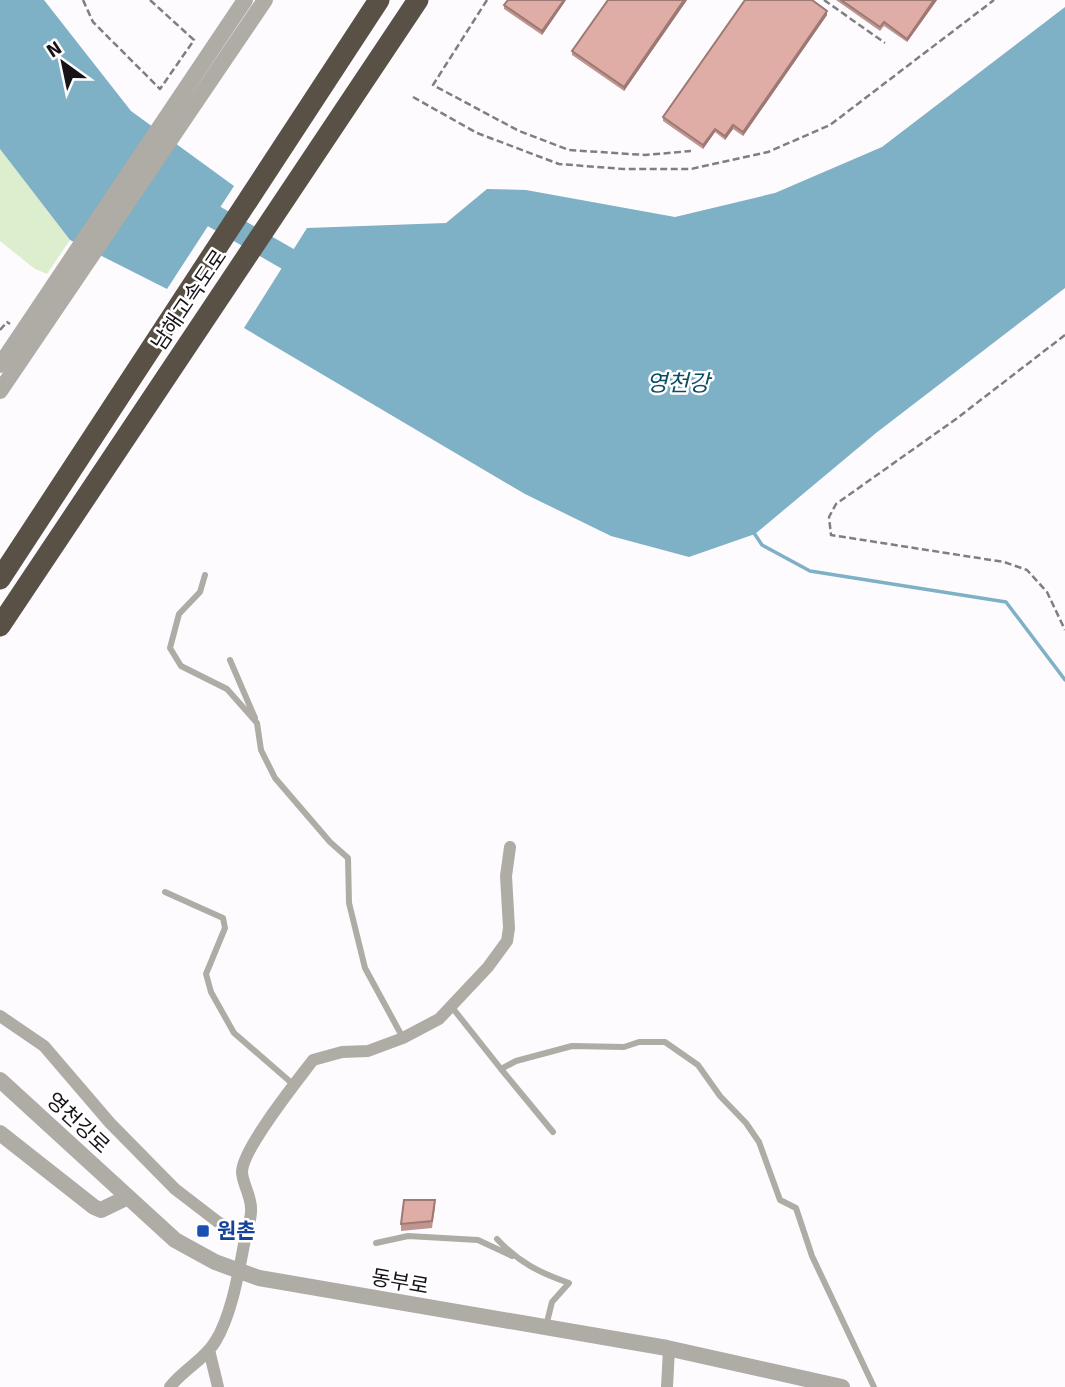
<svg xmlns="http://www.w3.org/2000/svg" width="1065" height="1387" font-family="Signika,'Noto Sans KR',sans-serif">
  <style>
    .green { fill: #dceecd }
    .water { fill: #7eb0c6 }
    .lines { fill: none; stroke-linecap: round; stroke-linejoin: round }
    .stream { stroke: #7eb0c6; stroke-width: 3.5 }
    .river { stroke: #7eb0c6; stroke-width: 23 }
    .path { stroke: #817e82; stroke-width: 2.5; stroke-dasharray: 7 3.5; stroke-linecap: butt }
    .service { stroke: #afaba5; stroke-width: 6 }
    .minor { stroke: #afaba5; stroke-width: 12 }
    .tertiary { stroke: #afaba5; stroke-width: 16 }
    .motorway { stroke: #595145; stroke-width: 21 }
    .wall { fill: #c1958f }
    .shaded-wall { fill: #9d7974 }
    .building { fill: #e0ada6; stroke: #9d7974; stroke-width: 2 }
    .transit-dot { fill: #1a4fb4; stroke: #fff; stroke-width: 2.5 }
    .labels { text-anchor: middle; stroke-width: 5; stroke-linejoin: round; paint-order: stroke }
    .street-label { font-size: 21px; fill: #171318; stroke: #fff }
    .transit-label { font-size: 21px; font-weight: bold; fill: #164399; stroke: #fff; text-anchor: start }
    .water-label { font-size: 23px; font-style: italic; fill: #094e65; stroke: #fff }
  </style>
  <rect width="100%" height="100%" fill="#fdfbfe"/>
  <!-- green -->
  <path class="green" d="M0 149 70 240 47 274 35 269 0 241Z"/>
  <!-- water -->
  <path class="water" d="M0 0H44L131 111 234 186 167 289 70 240 0 149Z
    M1065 7V288L876 433 755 534 689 557 611 536 525 494 244 328 307 228 446 223 487 189 526 190 675 217 775 193 882 147Z"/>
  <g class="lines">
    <!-- stream -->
    <path class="stream" d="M754 533 762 545 810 571 1006 602 1065 680"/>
    <!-- river -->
    <path class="river" d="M189 202 314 274"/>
    <!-- path -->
    <path class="path" d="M83 0 93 22 160 89 194 40 150 0
      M487 0 433 85 519 131 569 150 645 155 691 151
      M824 0 885 43
      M413 97 477 133 559 164 623 169H691L768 152 830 125 994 0
      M0 330 7 322 10 324
      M1065 335 956 419 836 504 829 517 831 535 1004 562 1027 570 1047 592 1065 630"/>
    <!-- service -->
    <path class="service" d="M205 575 200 592 179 614 170 648 181 666 227 689 257 723 261 750 275 778 330 842 348 858 349 903 365 968 403 1038
      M230 660 255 718
      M165 892 223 918 225 928 206 974 211 992 234 1033 294 1085
      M451 1006 501 1069 516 1061 572 1046 624 1047 639 1042H665L698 1065 720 1096 746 1123 759 1142 780 1200 796 1208 812 1256 874 1387
      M501 1069 553 1132
      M497 1239C518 1262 540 1273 569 1283L552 1302 546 1326
      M376 1243 408 1236 478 1240 512 1256"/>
    <!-- minor -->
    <path class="minor" d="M0 1016 44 1046 110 1123 175 1189 218 1222 246 1237
      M209 1350 218 1387
      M170 1387C183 1370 204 1360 215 1342 232 1315 239 1270 245 1239 247 1230 252 1218 251 1208 251 1196 242 1182 242 1172 242 1149 298 1080 313 1060L342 1052 368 1051 403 1038 439 1019 488 967 507 941 509 928 506 876 510 847
      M667 1387 669 1349"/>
    <!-- tertiary -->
    <path class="tertiary" d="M0 365 245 0
      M0 391 265 0
      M0 1080 128 1197
      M0 1133 94 1207 101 1210 128 1197 175 1240 215 1262 259 1278 667 1348 842 1387"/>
    <!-- motorway -->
    <path class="motorway" d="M0 579 379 0
      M0 626 418 0"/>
  </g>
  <!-- wall -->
  <path class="wall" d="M508 0H566L542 35 504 9V5Z
    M608 0H687L624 91 572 55V51Z
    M836 0H937L907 42 884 26 880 31Z
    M827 15 743 136 733 129 725 140 715 132 703 149 663 121V117Z
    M435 1207 432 1228 401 1231V1224Z"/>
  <!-- shaded-wall -->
  <path class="shaded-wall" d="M564 0H566L542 35V31Z
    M684 0H687L624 91V87Z
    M934 0H937L907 42V39Z
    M827 11V15L743 136V132Z
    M733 125V129L725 140V136Z
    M715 129V132L703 149V145Z"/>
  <!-- building -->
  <path class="building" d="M508 0H564L542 31 504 5Z
    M608 0H684L624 87 572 51Z
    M745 0H812L827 11 743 132 733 125 725 136 715 129 703 145 663 117Z
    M841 0H934L907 39 884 22 880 27Z
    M404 1200H435L432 1221 401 1224Z"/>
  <!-- markers -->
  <rect class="transit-dot" x="196" y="1224" width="14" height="14" rx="3.5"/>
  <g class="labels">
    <!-- street labels -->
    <g class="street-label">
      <text transform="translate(189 300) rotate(-56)" y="7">남해고속도로</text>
      <text transform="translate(78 1123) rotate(43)" y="7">영천강로</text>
      <text transform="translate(400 1282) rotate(10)" y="7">동부로</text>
    </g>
    <!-- transit labels -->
    <g class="transit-label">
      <text x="217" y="1238">원촌</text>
    </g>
    <!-- water labels -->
    <g class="water-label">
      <text x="678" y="391">영천강</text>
    </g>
  </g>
  <!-- north arrow -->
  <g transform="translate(63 63) rotate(327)" stroke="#ffffff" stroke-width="5" paint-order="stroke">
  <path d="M0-5L12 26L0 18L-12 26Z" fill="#171318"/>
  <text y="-10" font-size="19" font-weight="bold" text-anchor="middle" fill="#171318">N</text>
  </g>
</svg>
